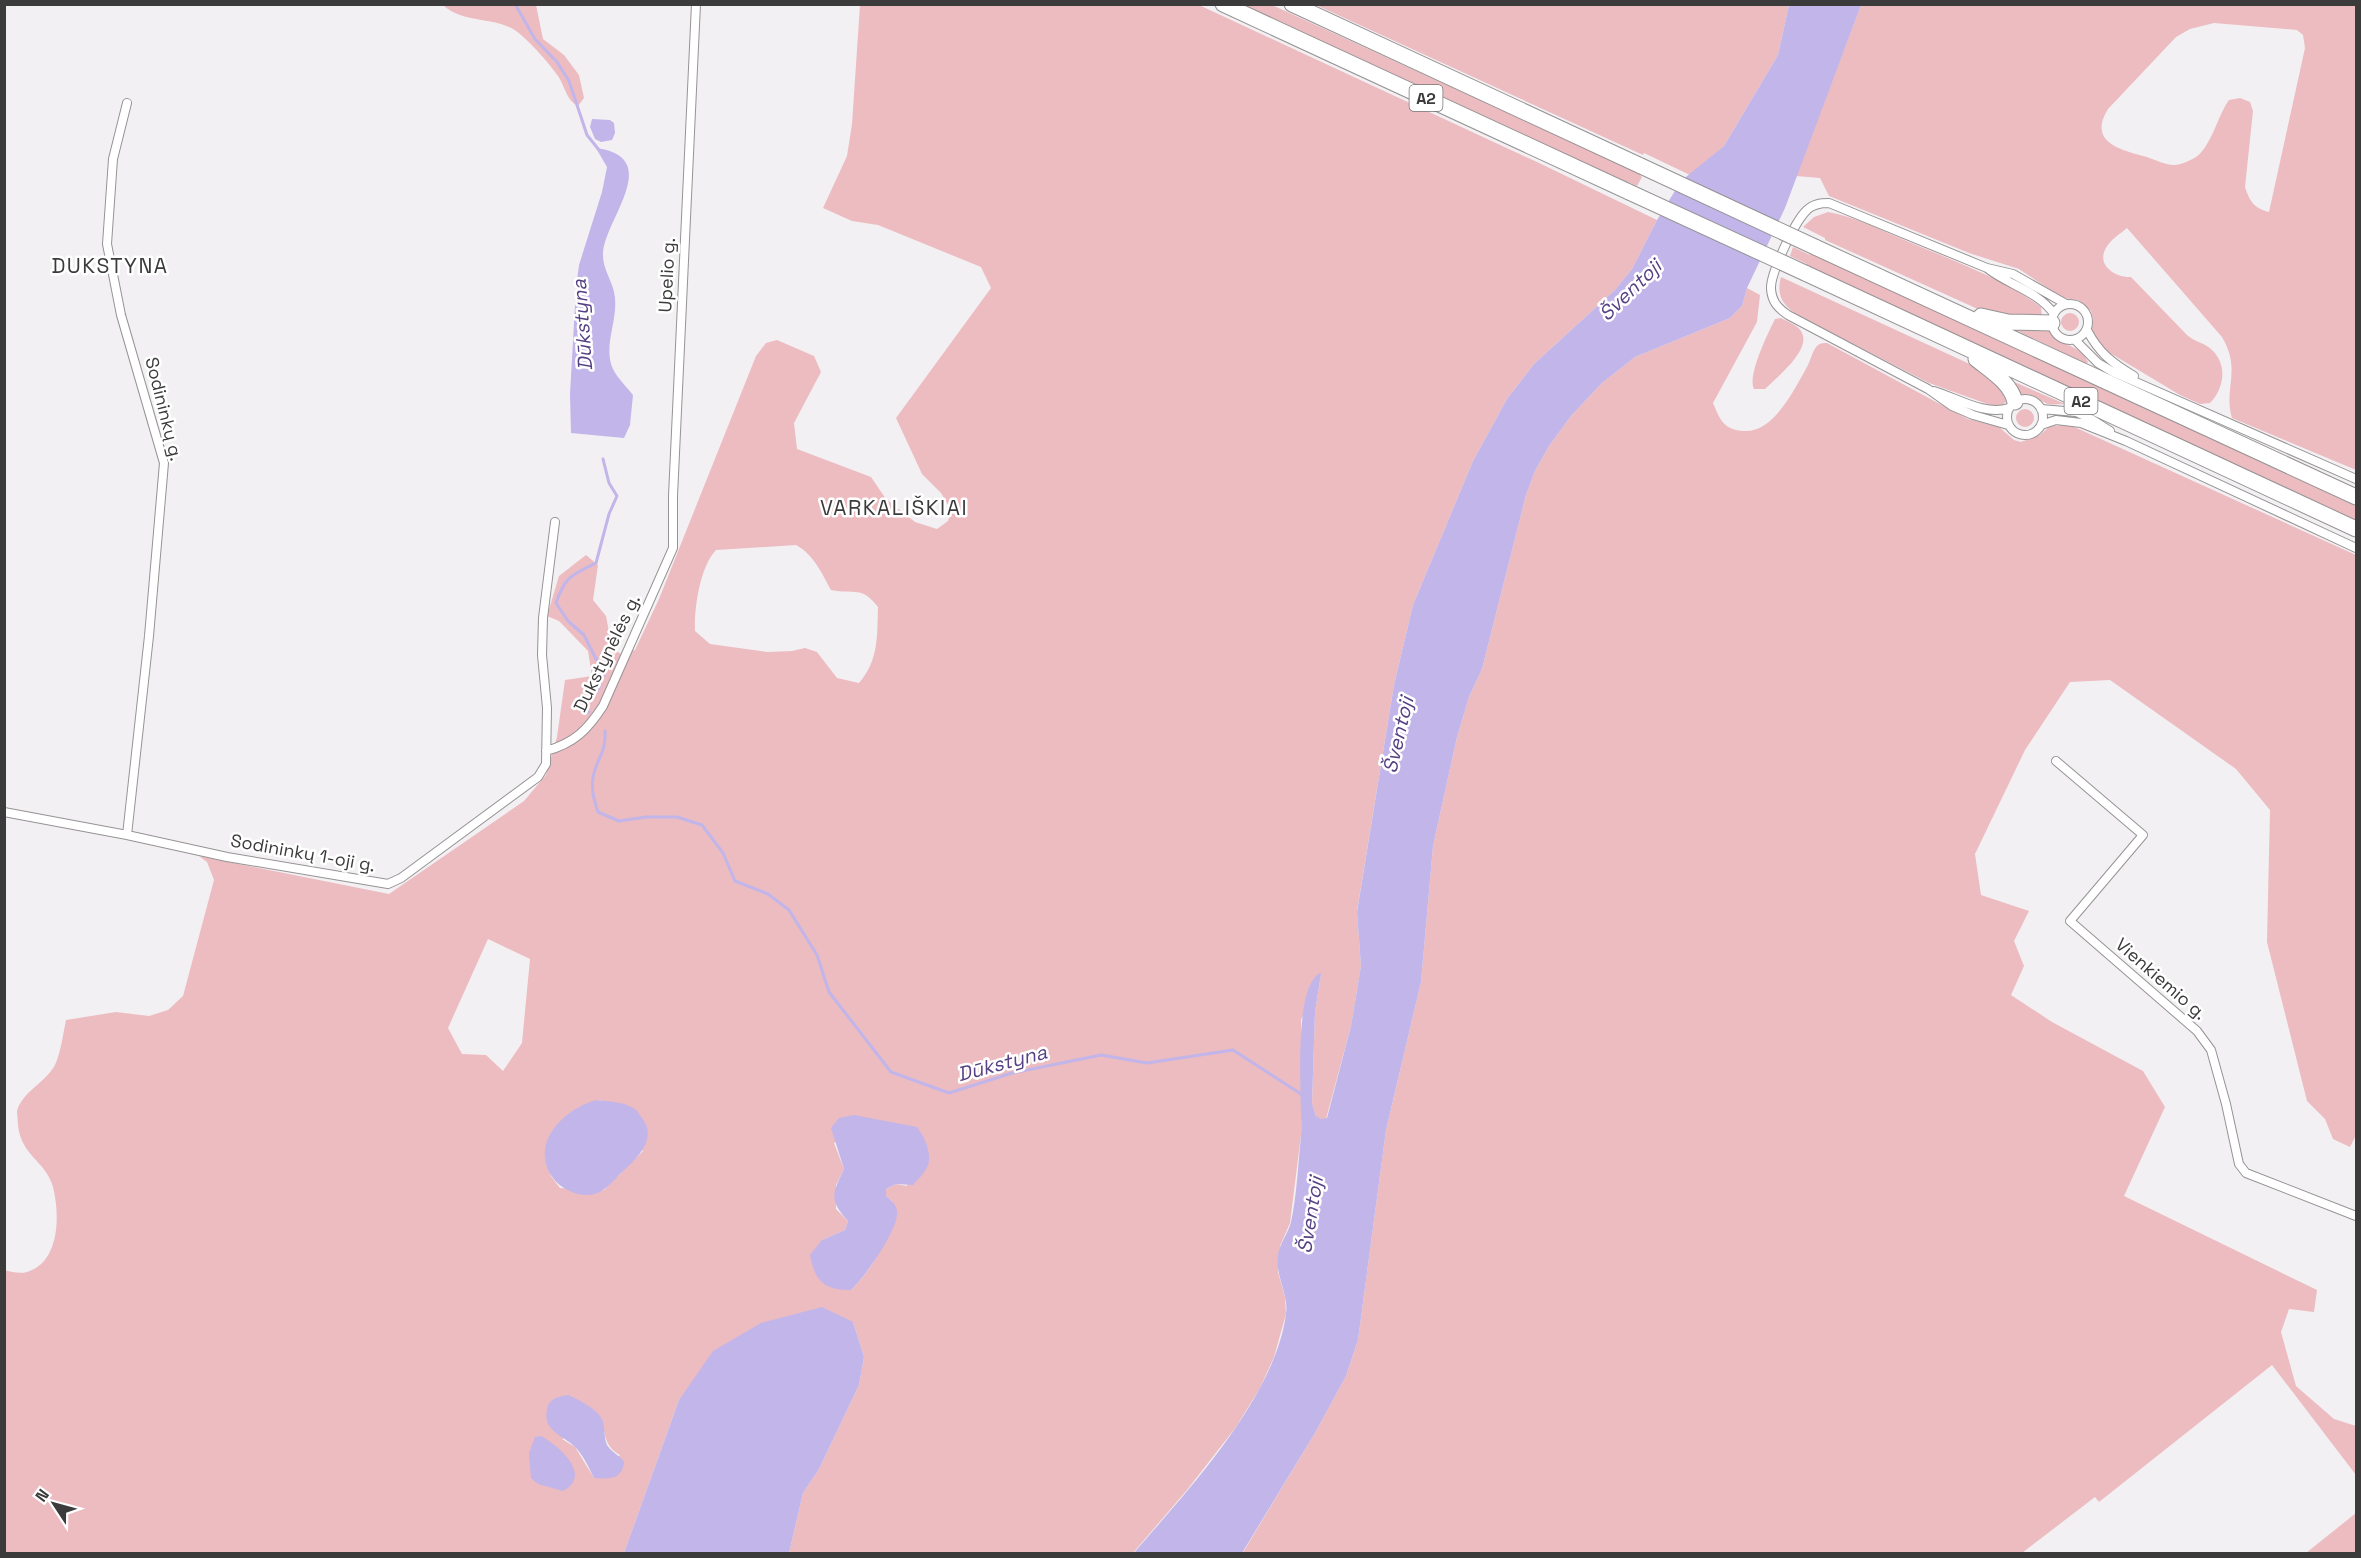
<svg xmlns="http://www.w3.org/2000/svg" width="2361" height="1558" font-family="'Space Grotesk',sans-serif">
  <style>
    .green { fill: #ecbcc1; fill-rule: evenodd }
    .water { fill: #c1b5ea }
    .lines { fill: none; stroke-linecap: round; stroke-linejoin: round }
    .stream { stroke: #c1b5ea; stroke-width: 3 }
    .street-casing { stroke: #969395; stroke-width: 10 }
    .highway-casing { stroke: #969395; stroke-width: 17 }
    .street { stroke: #fff; stroke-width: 8 }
    .highway { stroke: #fff; stroke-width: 15 }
    .highway-bridge-casing { stroke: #969395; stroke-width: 17; stroke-linecap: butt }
    .highway-bridge { stroke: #fff; stroke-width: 15 }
    .labels { text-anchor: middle; stroke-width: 5; stroke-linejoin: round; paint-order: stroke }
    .shield { fill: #fff; stroke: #767676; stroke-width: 1.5 }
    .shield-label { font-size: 16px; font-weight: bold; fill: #3c3b3c }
    .street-label { font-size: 18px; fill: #3c3b3c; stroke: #fff }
    .water-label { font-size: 20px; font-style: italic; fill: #554183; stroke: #fff }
    .quarter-label { font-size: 21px; letter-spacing: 1.5px; fill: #3c3b3c; stroke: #fff }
  </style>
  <rect width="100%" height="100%" fill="#f3f0f3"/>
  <!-- green -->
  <path class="green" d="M443 5H536L543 39 564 55 579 75 584 98 578 106C566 100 565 86 558 76 548 62 533 45 520 34 498 15 464 25 443 5Z
    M860 5H1199L1537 162 1657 220 1632 269 1615 290 1534 364 1507 399 1473 461 1413 605 1394 685 1357 911 1361 966 1351 1026 1326 1119 1321 1120 1316 1116 1312 1105 1315 1012 1321 974 1301 1020V1135L1290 1223 1280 1246 1278 1272 1285 1297 1286 1314 1274 1357 1260 1388 1236 1427 1187 1490 1133 1553H789L803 1493 819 1469 859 1385 864 1357 853 1322 679 1400 624 1553H5L4 1270C11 1272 21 1274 27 1272 60 1262 60 1215 53 1187 46 1161 21 1156 18 1125 18 1121 17 1115 17 1111 22 1092 46 1082 55 1065 61 1052 63 1034 66 1020L116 1012 149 1016 168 1010 183 996 214 880 207 862 199 856 389 894 524 801 546 775 557 737 565 680 592 676 588 651 559 621 547 616 559 576 586 555 598 565 593 600 606 616 612 648 621 654 635 650 659 599 756 356 766 343 777 340 814 356 821 372 794 423 797 449 871 477 886 499 915 522 937 529 948 521 951 510 941 493 922 474 896 418 991 288 981 267 878 225 852 221 823 208 847 156 852 124ZM796 545C814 555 821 572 831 590 855 595 861 585 878 607 877 636 879 660 859 683L837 678 817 652 805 648 792 651 767 652 710 644 695 631C694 608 700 567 716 550ZM488 939 530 959 522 1043 503 1071 486 1055 462 1054 448 1028ZM597 1100 608 1102 643 1151 604 1190 560 1188 551 1176 545 1158ZM888 1122 917 1128 907 1186 896 1184 886 1189V1196L892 1201 897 1215C886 1242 872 1270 851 1290L822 1240 845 1230 848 1221 836 1209V1185L844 1169 834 1143ZM602 1419C605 1435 605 1447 620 1455L594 1478 575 1447 562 1439Z
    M1239 5H1272L1637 172 1642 177 1637 186 1628 182 1626 184Z
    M1316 5H1789L1778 55 1724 146 1690 175 1644 153 1643 155Z
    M1861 5H2356V470L2232 418C2223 388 2242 371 2222 337L2127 228C2120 234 2111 239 2106 248 2096 265 2115 278 2131 277L2187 335C2194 342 2206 343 2212 350 2228 365 2224 389 2210 403L2200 404 2180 395 2105 350 2092 331 2093 319 2091 311 2078 300 2062 298 2019 269 1969 253 1829 196 1820 178 1796 176ZM2214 23 2297 30 2303 35 2305 48 2269 212C2254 208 2250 202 2245 187L2253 111 2250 102 2240 98 2229 100C2218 115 2211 147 2196 157 2191 160 2181 165 2174 165 2166 165 2155 160 2147 157 2122 150 2087 143 2108 109L2176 37 2190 29Z
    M1828 212C1856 217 1883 231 1909 242 1954 261 2002 278 2041 307L2042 316 2015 318 1980 310 1825 240V238L1803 227 1814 217Z
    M1793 247 1810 255 1811 253 2356 506V522L1807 266V264L1790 256Z
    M1781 277 1974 366 1985 372 2006 396V402L2001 406H1993L1929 383 1799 316C1783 306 1776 296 1781 277Z
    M1747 288 1760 295 1757 322 1713 403C1720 420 1724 430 1744 431 1774 433 1795 388 1808 365 1811 359 1813 349 1818 345 1821 343 1824 343 1827 343L1949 409 1968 419 1999 427 2014 440 2021 442 2040 435 2050 426 2070 425 2356 555V1135L2350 1147 2333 1139 2325 1119 2307 1101 2267 942 2270 810 2236 769 2110 680 2070 682 2025 750 1975 854 1981 895 2029 911 2014 941 2024 966 2011 995 2052 1022 2143 1071 2165 1107 2124 1196 2317 1290 2314 1312 2289 1309 2281 1332 2296 1386 2334 1419 2356 1426V1475L2272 1365 2099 1502 2095 1497 2022 1553 1242 1554 1315 1433 1346 1376 1358 1340 1386 1130 1421 982 1433 846 1457 737 1469 697 1482 669 1526 495 1535 471 1549 446 1571 416 1602 383 1635 357 1730 318 1742 306Z
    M2061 322a9 9 0 1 1 18 0a9 9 0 1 1-18 0Z
    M1781 318C1787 321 1797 325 1801 331 1813 349 1777 377 1765 389H1754C1747 376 1768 333 1775 319Z
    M2016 330H2049C2059 347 2079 343 2088 362L2086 364Z
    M2012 381 2065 404C2059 404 2053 405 2048 404 2036 400 2033 391 2019 395Z
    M2016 418a9 9 0 1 1 18 0a9 9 0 1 1-18 0Z
    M2356 1513V1553H2306Z"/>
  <!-- water -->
  <path class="water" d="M1789 5H1861L1785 208 1747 288 1742 306 1730 318 1635 357 1602 383 1571 416 1549 446 1535 471 1526 495 1482 669 1469 697 1457 737 1433 846 1421 982 1386 1130 1358 1340 1346 1376 1315 1433 1242 1553 1133 1554C1187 1491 1275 1398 1286 1314 1289 1294 1275 1276 1278 1256 1279 1244 1288 1234 1291 1222 1297 1195 1298 1164 1301 1136 1303 1104 1291 990 1320 973L1321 974 1315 1012 1312 1104 1316 1116 1321 1119 1327 1118 1351 1026 1361 966 1357 912 1394 685 1413 605 1473 461 1507 399 1534 364 1615 290 1632 269 1657 220 1681 181 1724 146 1778 55Z
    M592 119 610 120 614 123 615 133 612 140 601 142 595 139 590 127Z
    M596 148C664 157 606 218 603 252 602 268 611 278 614 292 620 318 602 345 613 369 618 379 627 387 633 395L630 425 624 438 571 433 570 394 576 288 579 265 602 192 607 167Z
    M597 1100C609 1102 622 1101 633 1108 637 1110 639 1114 642 1118 659 1140 634 1161 619 1175 611 1184 602 1194 589 1195 576 1196 560 1188 553 1178 528 1143 565 1108 597 1100Z
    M854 1115 917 1127C925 1137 934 1157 926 1169 923 1175 917 1180 913 1185L896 1184 886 1189V1196C892 1201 898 1206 897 1215 895 1234 865 1277 851 1290 825 1290 815 1282 810 1255L822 1240 845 1230 848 1221C829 1200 832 1194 844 1169L831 1128 839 1118Z
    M822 1307 853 1322 864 1357 859 1385 819 1469 803 1493 789 1553H624L679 1400 713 1351 761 1323Z
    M568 1395C579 1400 598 1409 603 1421 605 1429 604 1438 607 1445 612 1453 620 1455 624 1462 622 1480 609 1479 594 1478 589 1468 584 1457 577 1449 566 1436 542 1432 547 1410 549 1398 558 1397 568 1395Z
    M541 1436C559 1446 593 1475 563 1491L538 1484 531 1478 529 1453 535 1437Z"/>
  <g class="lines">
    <!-- stream -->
    <path class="stream" d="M515 4 535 39 557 62 569 81 587 135 599 150
      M589 712 585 708 599 688 606 668 596 659 584 635 568 621 556 603C565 577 571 575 596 563L609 514 617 496 609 483 603 459
      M605 731C606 752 599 755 594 773 590 787 594 800 598 812L619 821 646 817H677L702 825 723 853 735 881 768 894 789 910 817 955 829 992 891 1072 949 1093 1012 1073 1101 1055 1147 1063 1233 1050 1301 1094 1303 1098"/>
    <!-- street casing -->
    <g class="street-casing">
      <path id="street" d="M1987 268C2008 285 2038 291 2054 314
        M2052 322a18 18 0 1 1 36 0a18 18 0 1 1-36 0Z
        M2087 330C2099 353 2112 363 2134 376
        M2075 340 2098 363 2113 372 2356 479
        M1934 391C1957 398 1985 416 2009 408
        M2007 417a18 18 0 1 1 36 0a18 18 0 1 1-36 0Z
        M2041 409 2076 412 2091 419 2110 431
        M2008 425 1973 415 1952 406 1928 389 1788 315C1778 308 1772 302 1771 289 1770 274 1795 221 1807 210 1813 204 1820 203 1829 203L1987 268 2013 274 2066 304
        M2041 425 2056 420 2081 423 2126 441 2356 548
        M546 751C575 743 588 729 603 706L673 548V496L696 4
        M2056 761 2143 835 2070 921 2197 1031 2211 1050 2226 1104 2239 1164 2246 1173 2356 1216
        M4 812 127 835 227 857 388 884 401 878 538 777 546 764 547 708 542 655 543 618 555 522
        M127 835 149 636 164 463 121 315 107 244 113 159 127 103"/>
    </g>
    <!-- highway casing -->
    <g class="highway-casing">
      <path id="highway" d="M1223 4 1629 192
        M1292 4 1641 166
        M1815 247 2356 497
        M1805 273 2356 529
        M1981 316 2008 322 2052 323
        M1976 359C1991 371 2011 383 2015 402"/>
    </g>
    <!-- street -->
    <use href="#street" class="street"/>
    <!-- highway -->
    <use href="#highway" class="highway"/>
    <!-- highway-bridge casing -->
    <g class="highway-bridge-casing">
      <path id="highway-bridge" d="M1641 166 1815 247
        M1629 192 1805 273"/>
    </g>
    <!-- highway-bridge -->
    <use href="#highway-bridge" class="highway-bridge"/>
  </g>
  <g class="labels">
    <!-- shield labels -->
    <g class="shield">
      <rect x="1409.5" y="85" width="33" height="26" rx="4.5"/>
      <rect x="2064.5" y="388" width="33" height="26" rx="4.5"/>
    </g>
    <g class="shield-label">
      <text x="1426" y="104">A2</text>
      <text x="2081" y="407">A2</text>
    </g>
    <!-- street labels -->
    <g class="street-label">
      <text transform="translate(667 275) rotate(-87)" y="6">Upelio g.</text>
      <text transform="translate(164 409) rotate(76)" y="6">Sodininkų g.</text>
      <text transform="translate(607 653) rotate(-64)" y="6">Dukstynėlės g.</text>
      <text transform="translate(303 853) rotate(10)" y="6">Sodininkų 1-oji g.</text>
      <text transform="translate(2161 979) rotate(41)" y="6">Vienkiemio g.</text>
    </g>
    <!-- water labels -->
    <g class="water-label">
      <text transform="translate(1630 290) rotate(-44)" y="7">Šventoji</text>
      <text transform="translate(582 325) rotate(-94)" y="7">Dūkstyna</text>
      <text transform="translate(1398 735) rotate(-77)" y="7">Šventoji</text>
      <text transform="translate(1002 1063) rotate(-15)" y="7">Dūkstyna</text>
      <text transform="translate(1310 1215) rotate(-81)" y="7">Šventoji</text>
    </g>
    <!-- quarter labels -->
    <g class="quarter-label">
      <text x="110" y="273">DUKSTYNA</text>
      <text x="894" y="515">VARKALIŠKIAI</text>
    </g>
  </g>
  <!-- border -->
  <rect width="2361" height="1558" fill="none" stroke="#3c3b3c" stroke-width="12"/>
  <!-- north arrow -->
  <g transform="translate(54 1504) rotate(306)" stroke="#ffffff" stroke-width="4.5" paint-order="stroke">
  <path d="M0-4.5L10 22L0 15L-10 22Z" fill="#3c3b3c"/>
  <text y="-9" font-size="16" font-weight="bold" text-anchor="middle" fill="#3c3b3c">N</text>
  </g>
</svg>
